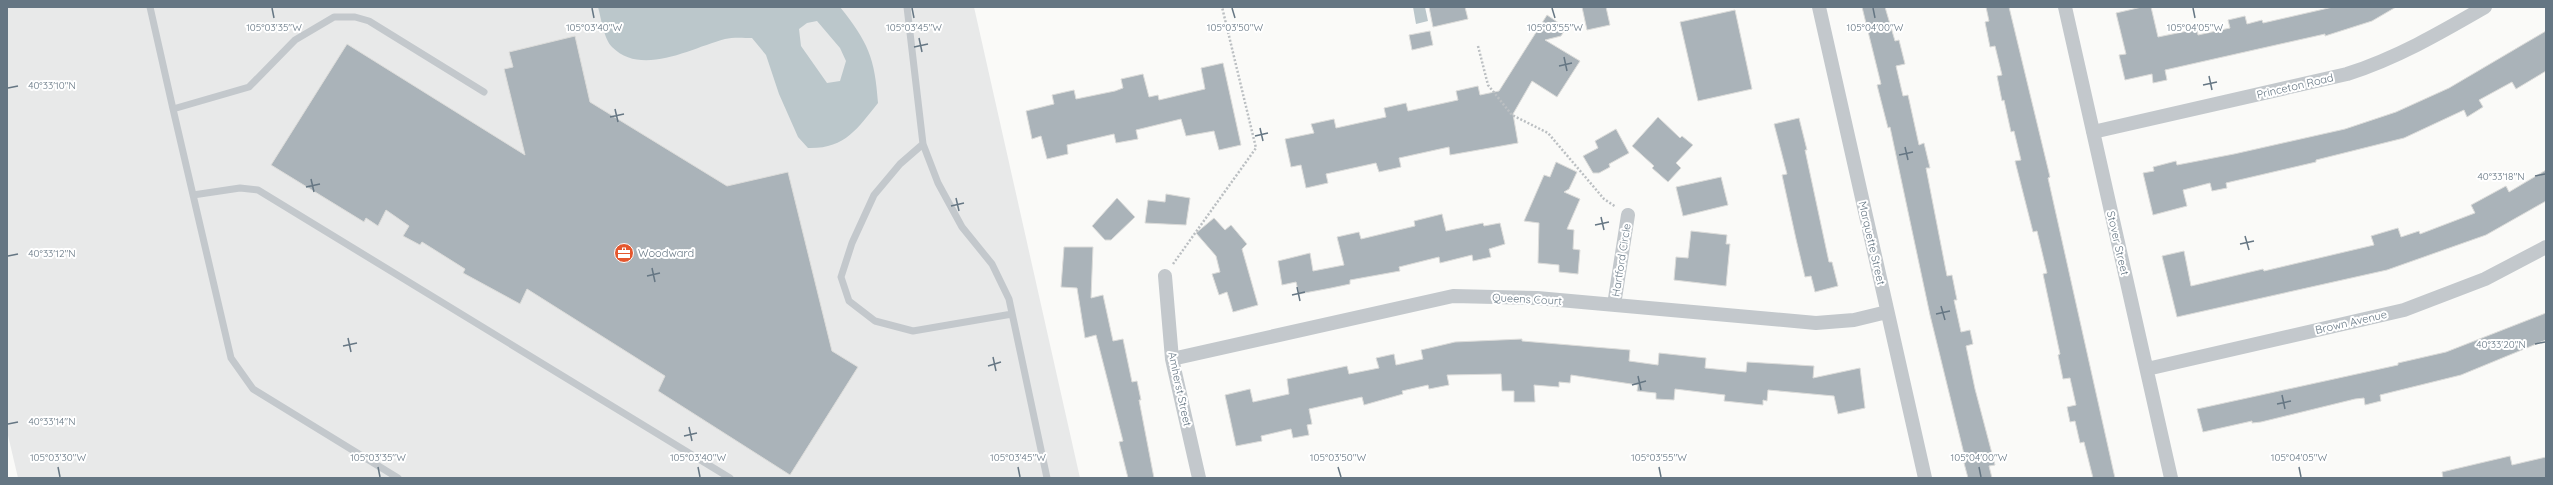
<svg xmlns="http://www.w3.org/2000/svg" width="2553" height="485" font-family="Quicksand,sans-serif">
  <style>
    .built { fill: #e8e9e9 }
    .water { fill: #bbc7cb; fill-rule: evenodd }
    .building { fill: #aab3b9; stroke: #dcdcda }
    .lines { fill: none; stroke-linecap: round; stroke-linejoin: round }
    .path { stroke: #bbbfc2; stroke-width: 2.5; stroke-dasharray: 2 2; stroke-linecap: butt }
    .service { stroke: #c3c8cc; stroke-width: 7 }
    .minor { stroke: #c3c8cc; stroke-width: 14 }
    .ticks { fill: none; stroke: #657683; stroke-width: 1.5 }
    .labels { text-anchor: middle; stroke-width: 4; stroke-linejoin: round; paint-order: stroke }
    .street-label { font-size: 11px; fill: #657683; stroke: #fff }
    .poi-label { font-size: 11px; fill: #657683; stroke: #fff; text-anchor: start }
    .ticks-label { font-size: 10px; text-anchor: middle; fill: #657683; stroke: #fff; stroke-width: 4; stroke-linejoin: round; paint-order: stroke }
  </style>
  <rect width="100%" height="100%" fill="#fafaf8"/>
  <!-- built -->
  <path class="built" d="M7 7H974L1080 478H18L7 431Z"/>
  <!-- water -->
  <path class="water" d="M598 7H840C868 42 875 58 878 103 857 129 845 149 808 148L798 137 779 94 766 55 752 38C744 38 733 37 725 39 691 48 642 77 612 47 604 39 601 18 598 7ZM817 21 840 48 846 61 840 81 827 83 801 46 799 29 807 23Z
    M1413 7H1425L1428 21 1416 24Z"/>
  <!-- building -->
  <path class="building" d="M1429 7H1465L1468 19 1433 27Z
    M1582 7H1606L1610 25 1587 30Z
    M1862 7H1885L1895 41 1899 40 1905 64 1896 66 1903 96 1908 95 1919 145 1924 143 1930 168H1926L1947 276 1952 275 1957 300H1954L1961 332 1970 330 1973 344 1966 346 1975 389 1995 465 1989 466 1992 478H1968L1964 463 1966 462 1930 315 1890 127 1888 128 1877 85 1881 84Z
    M1986 7H2009L2050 177 2048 178 2115 478H2093L2084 442 2080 443 2075 421 2070 422 2067 407 2076 405 2070 378 2063 379 2058 355 2060 354 2043 274 2047 273 2037 231 2033 232 2015 161 2021 160 2014 131 2011 132 2004 100 2002 101 1997 76 2002 75 1995 46 1990 47 1985 22 1989 21Z
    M2142 7H2151L2158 37 2197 29 2198 35 2230 28 2228 20 2245 16 2247 24 2262 20 2263 23 2333 7H2396L2372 21 2325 36V34L2165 70 2167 80 2153 83 2152 74 2125 80 2119 55 2126 54 2116 13Z
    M1735 10 1752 89 1698 101 1680 22Z
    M1547 15 1566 28 1561 36 1545 40 1580 61 1557 97 1532 81 1513 114 1518 143 1450 155 1449 147 1399 158 1401 167 1379 172 1376 163 1326 174 1328 183 1306 188 1301 165 1291 167 1285 139 1314 133 1311 124 1334 119 1336 128 1386 117 1384 108 1406 103 1408 111 1458 100 1456 91 1478 86 1480 95 1499 91Z
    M1430 31 1433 45 1412 50 1409 35Z
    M2546 31V71L2516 89 2512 82 2479 100 2483 107 2467 117 2464 110 2404 138 2316 160V162L2226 183 2227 188 2212 191 2210 183 2183 190 2187 206 2153 215 2143 173 2154 171 2153 167 2176 161 2177 165 2234 154 2345 129 2396 112 2449 88Z
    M575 36 590 102 727 186 788 172 832 351 858 367 790 475 658 391 665 376 527 289 520 304 463 273 465 269 422 242 420 245 403 236 409 226 386 210 378 226 366 218 364 222 271 165 347 44 525 155 504 69 513 67 509 52Z
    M1223 63 1241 145 1219 150 1214 131 1186 136 1181 119 1136 130 1138 139 1116 143 1114 134 1075 143 1067 145 1068 154 1047 159 1041 136 1032 139 1026 111 1054 104 1052 95 1074 90 1076 99 1115 91 1123 88 1121 79 1143 74 1149 97 1158 95 1159 100 1205 89 1201 68Z
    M1658 117 1680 138 1682 136 1693 145 1676 163 1681 168 1668 182 1652 168 1654 166 1632 146Z
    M1799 118 1807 150H1805L1829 262H1832L1838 286 1815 292 1811 276 1805 277 1796 239 1782 175 1787 174 1774 124Z
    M1616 129 1629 153 1609 164 1610 167 1599 173H1593L1583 156 1598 148 1595 141Z
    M1556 162 1577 172 1569 189 1564 192 1580 199 1567 229 1574 230 1573 249 1580 250 1578 274 1559 272V265L1538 263 1539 223 1524 221 1544 175 1550 177Z
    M2546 170V201L2486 235 2387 270 2177 317 2162 256 2184 251 2191 286 2263 269 2264 271 2374 245 2371 236 2398 228 2401 237 2419 231 2420 234 2475 213 2471 205 2506 186 2509 192Z
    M1721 177 1728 205 1683 216 1676 187Z
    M1166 194 1190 198 1186 225 1145 223 1148 200 1165 202Z
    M1117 198 1135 217 1111 240H1105L1092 226Z
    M1442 214 1446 231 1483 223 1484 226 1500 223 1505 244 1489 249 1491 257 1473 261 1472 255 1440 263 1439 257 1399 267 1400 271 1350 280V284L1331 288 1299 294 1296 282 1282 285 1278 261 1310 253 1313 271 1344 265 1337 237 1359 232 1361 239 1415 226 1414 221Z
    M1214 218 1225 230 1231 225 1247 244 1242 249 1258 305 1233 312 1227 292 1219 295 1212 274 1220 272 1216 256 1196 233Z
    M1691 231 1727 235 1726 244H1730L1726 286 1674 280 1676 257 1688 258Z
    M1064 247H1093L1091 298 1103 295 1113 341 1123 339 1132 382 1137 381 1141 400H1139L1154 478H1128L1119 442 1123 441 1096 335 1085 338 1077 288 1061 287Z
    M2546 313V340L2461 375 2380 395 2381 401 2365 405 2364 398 2355 399 2261 422 2252 423V421L2203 432 2197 409 2398 365V363L2446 352Z
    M1522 339V341L1630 350 1629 361 1658 365 1659 353 1706 358 1705 368 1746 372 1747 362 1814 366 1813 378 1860 368 1865 408 1838 414 1834 396 1768 390 1767 401 1763 400V405L1724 401 1725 395 1675 389 1674 400 1656 399V393L1637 391 1638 385 1571 375 1570 383 1559 382V387L1534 385 1535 402H1514V391H1502L1501 374 1447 375 1449 385 1429 389 1428 385 1402 391 1403 394 1364 405 1362 397 1309 409 1312 424 1307 425 1309 435 1293 438 1291 429 1261 436 1262 441 1236 446 1225 395 1250 389 1253 402 1289 394 1287 379 1347 366 1349 374 1379 368 1376 358 1394 354 1396 365 1423 359 1421 350 1455 342Z
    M2510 456 2512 465 2546 457V478H2443L2442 472Z"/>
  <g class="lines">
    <!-- path -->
    <path class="path" d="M1478 46 1488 85 1512 115 1548 133 1604 199 1616 207
      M1173 264 1256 148 1222 7"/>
    <!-- service -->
    <path class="service" d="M150 7 173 109 249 87 295 40 334 17H355L369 21 484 92
      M907 7 923 144 938 183 962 227 992 264 1009 299 1047 478
      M173 109 231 358 253 389 398 478
      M923 144 900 164 874 195 852 243 841 277 849 301 875 321 913 331 1012 314
      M193 195 240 188 258 190 730 478"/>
    <!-- minor -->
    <path class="minor" d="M1819 7 1925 478
      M2065 7 2171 478
      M2093 132 2347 74C2397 58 2440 33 2485 7
      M1165 276 1172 359 1199 478
      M1614 305 1628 215
      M1172 359 1453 296 1537 298 1816 323 1854 320 1887 312
      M2147 369 2404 310 2485 279 2546 247"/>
  </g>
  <!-- ticks -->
  <path class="ticks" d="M272 8 274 18M592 8 594 18M912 8 914 18M1232 8 1235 18M1552 8 1555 18M1873 8 1875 18M2193 8 2195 18M919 38 922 52M914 47 928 44M1564 57 1567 71M1559 66 1572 63M2209 76 2212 90M2203 85 2217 82M8 88 18 86M615 109 618 122M610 117 624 114M1260 128 1263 141M1255 136 1268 133M1905 147 1908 160M1899 155 1913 152M2535 176 2545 174M311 179 314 192M306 187 320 184M956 198 959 211M951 206 964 203M1601 217 1604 230M1595 225 1609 222M2245 236 2249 250M2240 244 2254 241M8 256 18 254M652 268 655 282M647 276 660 273M1297 287 1300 301M1292 295 1305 292M1941 306 1945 320M1936 314 1950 311M348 338 351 352M2535 344 2545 342M343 346 357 343M993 357 996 371M988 366 1001 362M1638 376 1641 390M1632 385 1646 381M2282 395 2285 409M2277 404 2291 401M8 424 18 422M689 427 692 441M684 436 697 433M58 467 60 477M378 467 380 477M698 467 700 477M1018 467 1020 477M1338 467 1341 477M1659 467 1661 477M1979 467 1981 477M2299 467 2301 477"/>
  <!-- icons -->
  <defs>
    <g id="office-disc" transform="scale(1)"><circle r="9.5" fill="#e4572e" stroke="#fff"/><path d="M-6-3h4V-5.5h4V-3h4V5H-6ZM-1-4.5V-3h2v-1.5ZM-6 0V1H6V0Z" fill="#fff"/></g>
  </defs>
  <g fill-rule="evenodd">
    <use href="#office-disc" x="624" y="253"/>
  </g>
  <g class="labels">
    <!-- street labels -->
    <g class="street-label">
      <text transform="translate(2295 86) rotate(-13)" y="4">Princeton Road</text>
      <text transform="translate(1872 243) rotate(77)" y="4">Marquette Street</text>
      <text transform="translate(2118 243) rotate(77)" y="4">Stover Street</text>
      <text transform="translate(1621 260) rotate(-81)" y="4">Hartford Circle</text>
      <text transform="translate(1527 299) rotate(3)" y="4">Queens Court</text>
      <text transform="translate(2351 322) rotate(-13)" y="4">Brown Avenue</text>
      <text transform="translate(1180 389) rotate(78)" y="4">Amherst Street</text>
    </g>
    <!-- poi labels -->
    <g class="poi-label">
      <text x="638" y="257">Woodward</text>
    </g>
  </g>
  <g class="ticks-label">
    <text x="274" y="31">105°03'35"W</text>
    <text x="594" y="31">105°03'40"W</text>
    <text x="914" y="31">105°03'45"W</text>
    <text x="1235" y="31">105°03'50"W</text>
    <text x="1555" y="31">105°03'55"W</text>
    <text x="1875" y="31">105°04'00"W</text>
    <text x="2195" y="31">105°04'05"W</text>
    <text x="52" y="89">40°33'10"N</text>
    <text x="2501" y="180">40°33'18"N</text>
    <text x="52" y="257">40°33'12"N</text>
    <text x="2501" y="348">40°33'20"N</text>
    <text x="52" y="425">40°33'14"N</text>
    <text x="58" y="461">105°03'30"W</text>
    <text x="378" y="461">105°03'35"W</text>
    <text x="698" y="461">105°03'40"W</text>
    <text x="1018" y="461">105°03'45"W</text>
    <text x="1338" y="461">105°03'50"W</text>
    <text x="1659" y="461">105°03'55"W</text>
    <text x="1979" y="461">105°04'00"W</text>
    <text x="2299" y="461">105°04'05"W</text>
  </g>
  <!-- border -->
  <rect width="2553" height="485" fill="none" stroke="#657683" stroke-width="16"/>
</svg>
